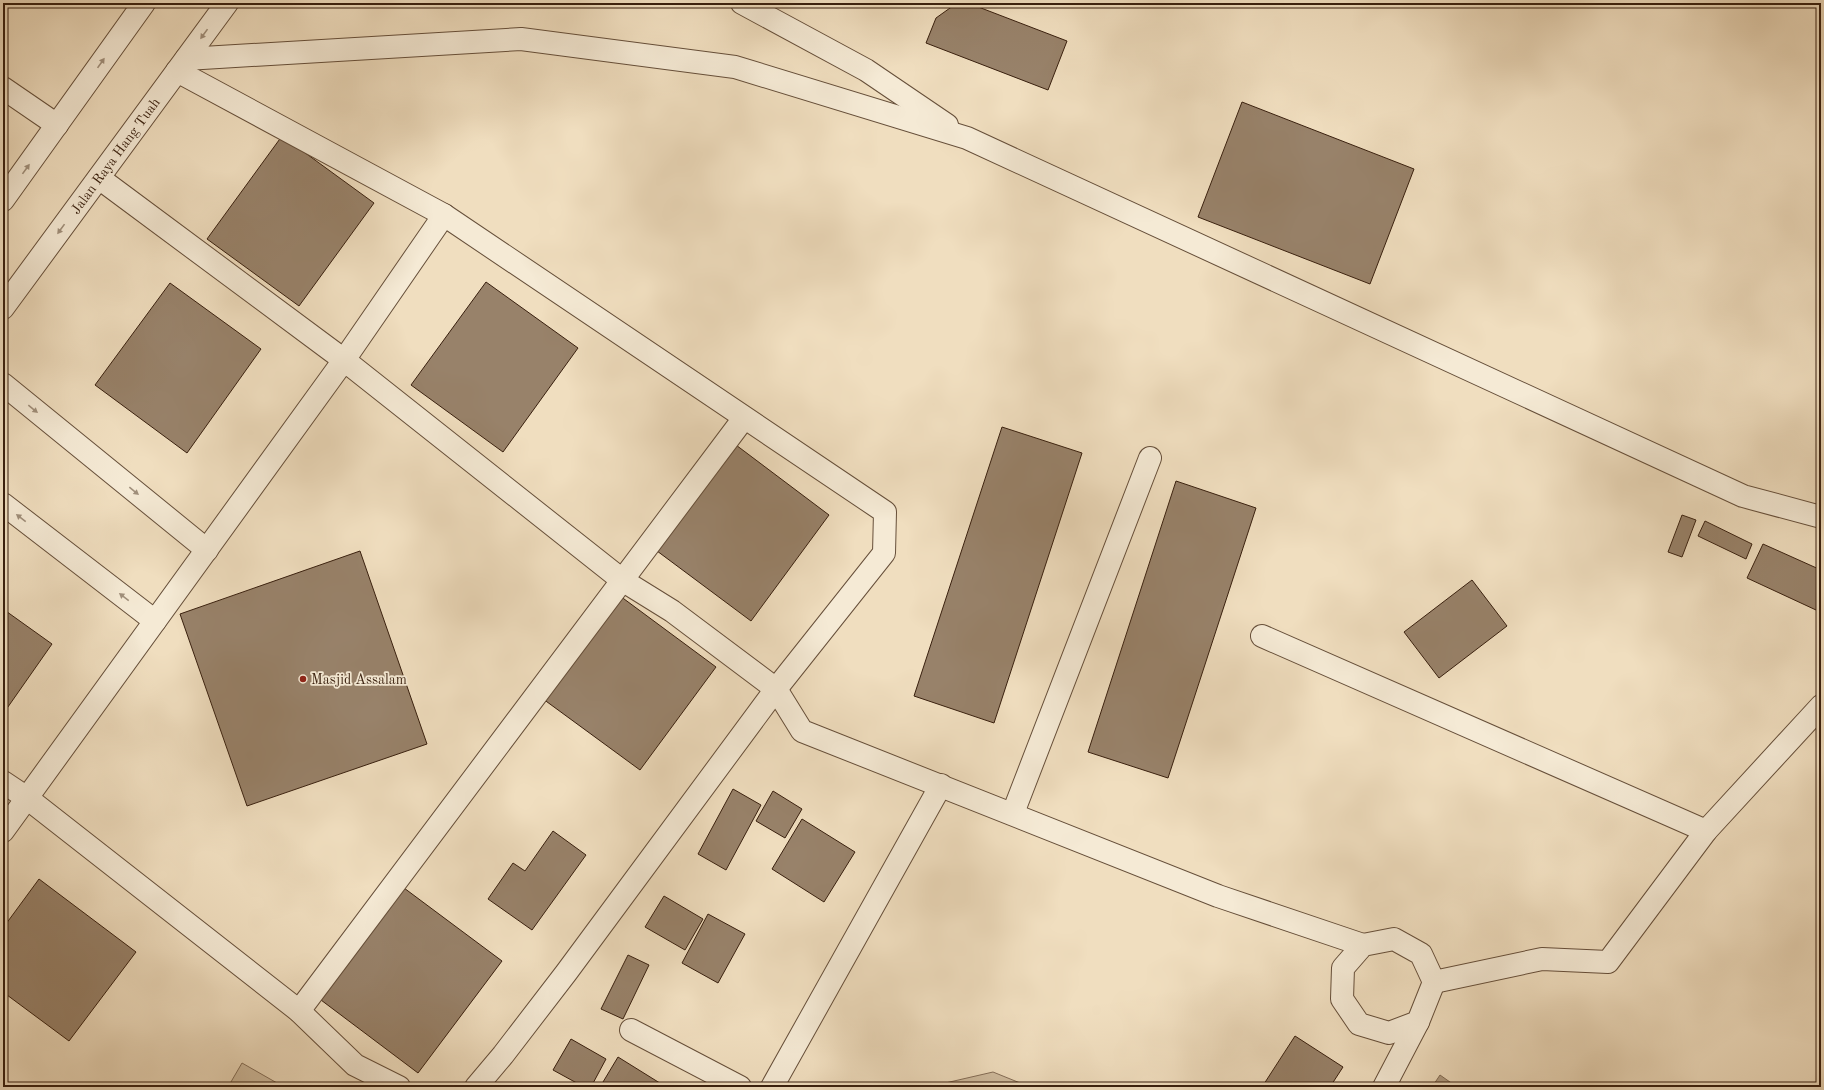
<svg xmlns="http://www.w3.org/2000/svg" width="1824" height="1090" font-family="'Old Standard TT',serif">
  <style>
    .green { fill: #d1bea1; stroke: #846e58 }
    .water { fill: #b19d83; stroke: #816b54 }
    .building { fill: #98826a; stroke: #381f0e }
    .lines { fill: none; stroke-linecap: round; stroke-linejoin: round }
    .minor-casing { stroke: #664f3a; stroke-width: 24 }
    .minor { stroke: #f5ead5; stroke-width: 22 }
    .oneway { fill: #a08f7b }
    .poi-dot { fill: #8f2418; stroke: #f5ead5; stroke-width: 1.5 }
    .labels { text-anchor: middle; stroke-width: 3.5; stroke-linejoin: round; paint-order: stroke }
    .street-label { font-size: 14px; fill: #381f0e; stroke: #f5ead5 }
    .poi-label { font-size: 14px; fill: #381f0e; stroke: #f5ead5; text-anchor: start }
  </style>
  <rect width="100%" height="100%" fill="#f0debf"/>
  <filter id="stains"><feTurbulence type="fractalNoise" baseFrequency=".005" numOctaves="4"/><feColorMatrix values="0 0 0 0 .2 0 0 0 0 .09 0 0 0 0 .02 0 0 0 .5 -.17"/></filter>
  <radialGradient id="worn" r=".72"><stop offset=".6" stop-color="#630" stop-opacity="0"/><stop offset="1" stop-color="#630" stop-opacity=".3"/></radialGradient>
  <!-- green -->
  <path class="green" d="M242 1063 284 1087H228Z
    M993 1072 1030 1087H928Z"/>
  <!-- water -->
  <path class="water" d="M1440 1075 1457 1087H1432Z"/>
  <!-- building -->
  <path class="building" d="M957 3H968L1067 41 1048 90 926 43 936 18Z
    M1242 102 1414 169 1370 284 1198 217Z
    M282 136 374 203 299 306 207 239Z
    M486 282 578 348 503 452 411 385Z
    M170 283 261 349 187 453 95 385Z
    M1002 427 1082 453 994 723 914 696Z
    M728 439 829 515 751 621 649 545Z
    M1176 481 1256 508 1168 778 1088 752Z
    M1682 515 1696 520 1682 557 1668 552Z
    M1705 521 1752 544 1746 559 1698 536Z
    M1763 544 1821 570V600L1816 610 1747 578Z
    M360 551 427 744 247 806 180 614Z
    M1472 580 1507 626 1439 678 1404 632Z
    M616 593 716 667 640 770 539 696Z
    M3 609 52 644 3 714Z
    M733 789 761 805 726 870 698 854Z
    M773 791 802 809 785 838 756 821Z
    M802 819 855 852 824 902 772 869Z
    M553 831 586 855 532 930 488 899 513 863 525 871Z
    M39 879 136 952 69 1041 3 992V928Z
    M400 885 502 961 418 1073 317 997Z
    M664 896 703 919 685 950 645 927Z
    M708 914 745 934 718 983 682 963Z
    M628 955 649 965 623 1019 601 1009Z
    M1295 1036 1343 1067 1330 1087H1262Z
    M571 1039 606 1059 591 1087H584L553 1070Z
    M618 1057 663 1085 662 1087H600Z"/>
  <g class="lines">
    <!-- minor casing -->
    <g class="minor-casing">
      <g id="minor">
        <path d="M742 3 866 70 947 125"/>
        <path d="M186 59 521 39 735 67 967 138 1743 496 1821 517"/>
        <path d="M177 71 444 215 885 512 884 553 776 689 566 973 503 1055 476 1087"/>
        <path d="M3 88 57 125"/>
        <path d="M99 178 344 360 444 215"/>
        <path d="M3 200 144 3"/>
        <path id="s1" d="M3 308 227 3"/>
        <path d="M3 384 207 550"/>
        <path d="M3 504 155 621"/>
        <path d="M1262 636 1706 831"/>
        <path d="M3 782 27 798 299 1011 355 1065 399 1087"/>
        <path d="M1013 813 1150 458"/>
        <path d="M3 831 344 360 622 580 672 611 776 689 802 731 1218 896 1363 945"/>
        <path d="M1394 939 1421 954 1434 982 1418 1022 1389 1033 1359 1024 1342 999 1343 968 1363 945Z"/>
        <path d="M1434 982 1542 959 1608 962 1706 831 1821 706"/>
        <path d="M299 1011 744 418"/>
        <path d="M631 1030 740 1087"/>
        <path d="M772 1087 941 785"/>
        <path d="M1384 1087 1418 1022"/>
      </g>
    </g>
    <!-- minor -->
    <use href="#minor" class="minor"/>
  </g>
  <!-- one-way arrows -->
  <defs><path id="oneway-solid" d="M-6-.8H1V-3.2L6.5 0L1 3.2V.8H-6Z"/></defs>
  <g class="oneway">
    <use href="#oneway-solid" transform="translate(204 34) rotate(126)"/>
    <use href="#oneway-solid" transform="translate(101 63) rotate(-55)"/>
    <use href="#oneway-solid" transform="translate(26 169) rotate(-54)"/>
    <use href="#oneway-solid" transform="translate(61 229) rotate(126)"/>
    <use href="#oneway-solid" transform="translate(33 409) rotate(39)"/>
    <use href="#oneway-solid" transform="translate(134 491) rotate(39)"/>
    <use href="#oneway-solid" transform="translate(21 518) rotate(-142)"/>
    <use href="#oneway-solid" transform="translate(124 597) rotate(-142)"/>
  </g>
  <!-- markers -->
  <circle class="poi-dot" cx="303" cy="679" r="4"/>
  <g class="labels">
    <!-- street labels -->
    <g class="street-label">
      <text dy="5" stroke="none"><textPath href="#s1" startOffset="189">Jalan Raya Hang Tuah</textPath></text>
    </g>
    <!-- poi labels -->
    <g class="poi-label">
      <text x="311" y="684">Masjid Assalam</text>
    </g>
  </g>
  <!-- margin -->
  <rect width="1824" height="1090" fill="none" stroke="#f0debf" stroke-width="16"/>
  <rect x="4" y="4" width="1816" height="1082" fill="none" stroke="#381f0e" stroke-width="2"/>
  <rect x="8" y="8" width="1808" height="1074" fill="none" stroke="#381f0e"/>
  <rect width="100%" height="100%" filter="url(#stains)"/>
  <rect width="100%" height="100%" fill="url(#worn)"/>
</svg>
